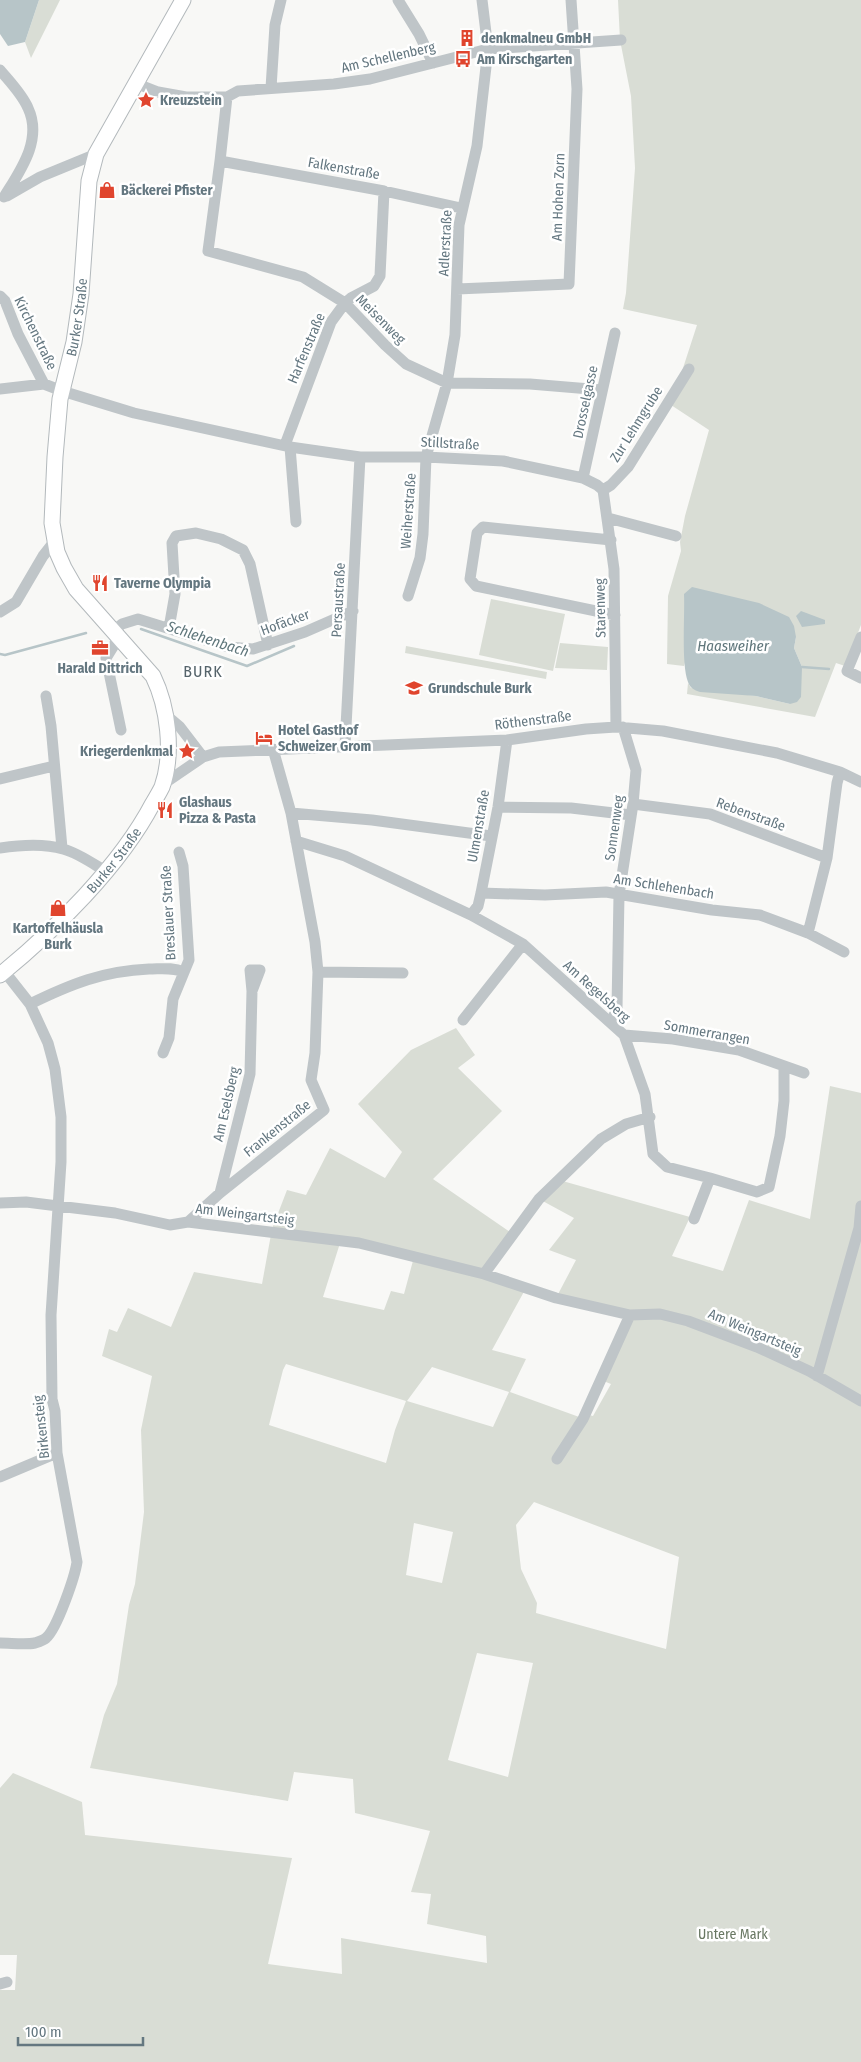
<svg xmlns="http://www.w3.org/2000/svg" width="861" height="2062" font-family="'Fira Sans Condensed',sans-serif">
  <style>
    .green { fill: #d9ddd5; fill-rule: evenodd }
    .water { fill: #b7c5c8 }
    .lines { fill: none; stroke-linecap: round; stroke-linejoin: round }
    .stream { stroke: #b7c5c8; stroke-width: 2.5 }
    .major-casing { stroke: #b3b9bc; stroke-width: 17 }
    .minor { stroke: #bfc5c8; stroke-width: 11 }
    .major { stroke: #fff; stroke-width: 15 }
    .labels { text-anchor: middle; stroke-width: 5; stroke-linejoin: round; paint-order: stroke }
    .poi-label { font-size: 14px; font-weight: bold; fill: #647780; stroke: #fff; text-anchor: start }
    .street-label { font-size: 14px; fill: #647780; stroke: #fff }
    .park-label { font-size: 14px; fill: #697863; stroke: #fff }
    .water-label { font-size: 15px; font-style: italic; fill: #5f767b; stroke: #fff }
    .quarter-label { font-size: 16px; letter-spacing: 1px; fill: #56646b; stroke: #fff }
  </style>
  <rect width="100%" height="100%" fill="#f8f8f6"/>
  <!-- green -->
  <path class="green" d="M39 0H60L31 58 25 42Z
    M618 0H861V625L845 666 836 663 815 717 687 694 688 683 691 688 756 696 790 704 802 667 794 648 796 637 685 662 684 666 667 664 668 596 681 551 680 542 685 516 709 430 671 405 697 325 623 309 626 293 635 168 631 96 620 40Z
    M491 599 565 614 553 671 479 655Z
    M560 643 608 647 607 670 555 668Z
    M406 646 547 672 546 679 405 653Z
    M456 1028 475 1055 458 1068 502 1111 433 1179 513 1234 484 1274 526 1288 492 1350 526 1359 510 1392 582 1418 585 1414 593 1416 611 1384 601 1380 629 1315 556 1298 576 1260 549 1250 574 1218 539 1199 559 1180 690 1217 672 1256 723 1271 749 1200 810 1219 830 1086 861 1093V2062H0V1990H15L17 1955H0V1788L13 1773 82 1802 85 1835 292 1858 268 1964 342 1974 341 1938 487 1963 486 1936 427 1924 431 1894 411 1892 430 1831 355 1813 353 1779 294 1772 288 1801 90 1768 104 1715 117 1684 129 1605 135 1584 144 1512 141 1430 152 1376 102 1356 109 1329 117 1332 128 1308 171 1327 194 1272 262 1284 272 1229 287 1190 306 1195 330 1148 385 1178 402 1152 358 1104 411 1050ZM341 1240 414 1257 404 1294 391 1291 384 1310 323 1297ZM286 1364 406 1401 395 1430 386 1463 269 1425 283 1370ZM432 1367 509 1392 493 1427 407 1401ZM534 1502 679 1557 666 1649 536 1613 537 1603 521 1569 516 1525ZM414 1523 453 1532 442 1583 406 1575ZM477 1653 533 1663 508 1777 448 1760Z"/>
  <!-- water -->
  <path class="water" d="M0 0H39L25 42 8 46 0 34Z
    M692 587 759 603 789 617 794 626 796 637 794 648 802 667 801 697 797 702 790 704 756 696 700 692C694 690 690 688 688 682 681 664 685 616 684 594Z
    M801 611 825 620V624L802 627 796 616Z"/>
  <g class="lines">
    <!-- stream -->
    <path class="stream" d="M141 629 247 666 294 646
      M0 654 5 655 86 633
      M802 667 829 669"/>
    <!-- major casing -->
    <g class="major-casing">
      <g id="major">
        <path id="s1" d="M0 975C55 930 120 866 153 803 156 798 159 793 162 787 174 753 168 707 153 676L76 589 64 568 57 552 52 523 55 457 60 399 74 342 81 294 89 181 96 154 183 0"/>
      </g>
    </g>
    <!-- minor -->
    <path class="minor" d="M398 0 419 34 433 63
      M0 70C10 82 22 94 28 108 43 140 20 171 4 197
      M135 83 158 92 186 97H227L238 91 334 84 370 79 488 49 621 40
      M271 88 275 25 281 0
      M227 97 220 161 208 251 303 277 345 303 385 345 406 364 447 383 530 384 602 390
      M220 161 384 191 461 208
      M7 196 40 177 96 154
      M457 289 569 284 577 89 571 0
      M0 296 5 301 18 334 44 384
      M0 389 44 384 62 391 134 413 290 447 360 457H426L503 461 583 478 597 485 603 490
      M285 445 331 322 345 303 351 298 374 286 380 276 384 191
      M290 447 296 522
      M583 478 615 333
      M603 490 614 569 616 727
      M603 490 611 485 628 467 689 369
      M608 518 676 536
      M611 540 483 527 477 533 470 579 476 586 615 615
      M408 596 420 558 423 534 426 457 447 383 455 335 459 225 477 146 488 49 482 0
      M0 612 16 602 43 556 54 542
      M169 628 175 594 172 543 176 536 196 533 221 539 243 550 250 564 268 645
      M113 631 122 624 138 619 228 647 253 649 305 632 353 611
      M119 637 106 658 121 730
      M861 637 847 671 861 678
      M46 696 51 726 62 848
      M167 716 180 727 203 757
      M345 746 360 457
      M0 779 54 766
      M162 785 203 757 219 752 507 740 586 729 616 727 663 731 777 753 840 772 861 782
      M633 804 710 814 827 858
      M498 807 571 808 631 815
      M291 813 372 820 491 836
      M296 841 345 856 471 915 523 944 624 1035 645 1094 653 1154 667 1167 710 1178
      M0 848C20 845 43 843 63 849 78 853 92 863 105 871
      M481 893 545 895 606 892 712 910 760 915 808 933 844 952
      M471 915 478 906 481 893 498 807 507 740
      M808 933 827 858 837 783 840 772
      M318 972 403 973
      M30 1004C71 984 103 971 149 969 161 969 172 967 184 972
      M463 1020 523 944
      M611 1023 617 1008 619 895 633 804 636 770 623 727
      M624 1035 673 1039 739 1050 804 1073
      M163 1053 169 1038 173 999 189 960 183 866 179 852
      M220 1193 250 1074 252 991 250 970H260L252 991
      M0 1203 26 1202 58 1206 115 1213 170 1225 188 1222 359 1243 484 1274 556 1298 630 1315 660 1314 688 1321 757 1347 809 1371 861 1401
      M694 1219 710 1178 757 1192 769 1187 780 1136 784 1101V1066
      M188 1222 220 1193 324 1110 311 1080 315 1053 318 972 315 942 291 813 273 749
      M484 1274 539 1199 601 1139 626 1124 650 1117
      M817 1376 859 1228 861 1206
      M557 1459 583 1419 630 1315
      M0 1477 57 1453
      M0 1643C11 1643 25 1645 35 1643 38 1642 44 1640 46 1638 57 1629 75 1576 77 1562L57 1453 55 1411 52 1399 51 1315 61 1162V1117L55 1069 48 1043 30 1004 4 971
      M0 1984 7 1982"/>
    <!-- major -->
    <use href="#major" class="major"/>
  </g>
  <!-- icons -->
  <defs>
    <g id="building-bare" transform="scale(1.35)"><path d="M-4-6H4V6H1V3H-1V6H-4ZM-2.5-4.3h1.7v1.8h-1.7ZM.8-4.3h1.7v1.8H.8ZM-2.5-1h1.7V.8h-1.7ZM.8-1h1.7V.8H.8Z" fill="#e0452e" stroke="#fff" stroke-width="2.5" paint-order="stroke"/></g>
    <g id="bus-bare" transform="scale(1.35)"><path d="M-5-6H5V4H4V6H2V4H-2V6H-4V4H-5ZM-3.5-4V0h7V-4ZM-3.5 1.2v1.5H-2V1.2ZM2 1.2v1.5H3.5V1.2Z" fill="#e0452e" stroke="#fff" stroke-width="2.5" paint-order="stroke"/></g>
    <g id="sight-bare" transform="scale(1.35)"><path d="M0-6L1.8-2.2L6-1.7L2.9 1.2L3.7 5.4L0 3.3L-3.7 5.4L-2.9 1.2L-6-1.7L-1.8-2.2Z" fill="#e0452e" stroke="#fff" stroke-width="2.5" paint-order="stroke"/></g>
    <g id="shop-bare" transform="scale(1.35)"><path d="M-5-2.5h2.3a2.7 3.5 0 0 1 5.4 0H5L5.5 6h-11ZM-1.5-2.5h3a1.5 2.3 0 0 0-3 0Z" fill="#e0452e" stroke="#fff" stroke-width="2.5" paint-order="stroke"/></g>
    <g id="restaurant-bare" transform="scale(1.35)"><path d="M-5-6h1v4h1v-4h1v4h1v-4h1v5L-1.5 .5V6h-2V.5L-5-1ZM5-6V6H3V1.5H1.5Q1.5-4 5-6Z" fill="#e0452e" stroke="#fff" stroke-width="2.5" paint-order="stroke"/></g>
    <g id="office-bare" transform="scale(1.35)"><path d="M-6-3h4V-5.5h4V-3h4V5H-6ZM-1-4.5V-3h2v-1.5ZM-6 0V1H6V0Z" fill="#e0452e" stroke="#fff" stroke-width="2.5" paint-order="stroke"/></g>
    <g id="school-bare" transform="scale(1.35)"><path d="M0-5L7-2L0 1L-7-2ZM-4 1L0 2.5L4 1V4Q0 6-4 4Z" fill="#e0452e" stroke="#fff" stroke-width="2.5" paint-order="stroke"/></g>
    <g id="hotel-bare" transform="scale(1.35)"><path d="M-6-4.5h1.5V1H6V5H4.5V3h-9V5H-6ZM-4 0a1.8 1.8 0 1 1 3.6 0ZM.5 0V-2.5h3Q6-2.5 6 0Z" fill="#e0452e" stroke="#fff" stroke-width="2.5" paint-order="stroke"/></g>
  </defs>
  <g fill-rule="evenodd">
    <use href="#building-bare" x="467" y="38"/>
    <use href="#bus-bare" x="463" y="59"/>
    <use href="#sight-bare" x="146" y="100"/>
    <use href="#shop-bare" x="107" y="190"/>
    <use href="#restaurant-bare" x="100" y="583"/>
    <use href="#office-bare" x="100" y="648"/>
    <use href="#school-bare" x="414" y="688"/>
    <use href="#hotel-bare" x="264" y="738"/>
    <use href="#sight-bare" x="187" y="751"/>
    <use href="#restaurant-bare" x="165" y="810"/>
    <use href="#shop-bare" x="58" y="908"/>
  </g>
  <g class="labels">
    <!-- poi labels -->
    <g class="poi-label">
      <text x="481" y="43">denkmalneu GmbH</text>
      <text x="477" y="64">Am Kirschgarten</text>
      <text x="160" y="105">Kreuzstein</text>
      <text x="121" y="195">Bäckerei Pfister</text>
      <text x="114" y="588">Taverne Olympia</text>
      <text x="100" y="673" text-anchor="middle">Harald Dittrich</text>
      <text x="428" y="693">Grundschule Burk</text>
      <text x="278" y="735">Hotel Gasthof<tspan x="278" dy="16">Schweizer Grom</tspan></text>
      <text x="173" y="756" text-anchor="end">Kriegerdenkmal</text>
      <text x="179" y="807">Glashaus<tspan x="179" dy="16">Pizza &amp; Pasta</tspan></text>
      <text x="58" y="933" text-anchor="middle">Kartoffelhäusla<tspan x="58" dy="16">Burk</tspan></text>
    </g>
    <!-- street labels -->
    <g class="street-label">
      <text transform="translate(388 57) rotate(-13)" y="5">Am Schellenberg</text>
      <text transform="translate(344 168) rotate(10)" y="5">Falkenstraße</text>
      <text transform="translate(558 197) rotate(-88)" y="5">Am Hohen Zorn</text>
      <text transform="translate(445 243) rotate(-87)" y="5">Adlerstraße</text>
      <text dy="5" stroke="none"><textPath href="#s1" startOffset="759">Burker Straße</textPath></text>
      <text transform="translate(381 319) rotate(45)" y="5">Meisenweg</text>
      <text transform="translate(36 333) rotate(64)" y="5">Kirchenstraße</text>
      <text transform="translate(306 348) rotate(-67)" y="5">Harfenstraße</text>
      <text transform="translate(585 402) rotate(-78)" y="5">Drosselgasse</text>
      <text transform="translate(636 424) rotate(-58)" y="5">Zur Lehmgrube</text>
      <text transform="translate(450 443) rotate(3)" y="5">Stillstraße</text>
      <text transform="translate(408 511) rotate(-86)" y="5">Weiherstraße</text>
      <text transform="translate(338 600) rotate(-87)" y="5">Persaustraße</text>
      <text transform="translate(600 608) rotate(-91)" y="5">Starenweg</text>
      <text transform="translate(285 622) rotate(-20)" y="5">Hofäcker</text>
      <text transform="translate(533 720) rotate(-7)" y="5">Röthenstraße</text>
      <text transform="translate(751 814) rotate(20)" y="5">Rebenstraße</text>
      <text transform="translate(478 826) rotate(-80)" y="5">Ulmenstraße</text>
      <text transform="translate(614 828) rotate(-82)" y="5">Sonnenweg</text>
      <text dy="5" stroke="none"><textPath href="#s1" startOffset="162">Burker Straße</textPath></text>
      <text transform="translate(664 886) rotate(9)" y="5">Am Schlehenbach</text>
      <text transform="translate(168 913) rotate(-93)" y="5">Breslauer Straße</text>
      <text transform="translate(597 991) rotate(42)" y="5">Am Regelsberg</text>
      <text transform="translate(707 1032) rotate(10)" y="5">Sommerrangen</text>
      <text transform="translate(226 1104) rotate(-77)" y="5">Am Eselsberg</text>
      <text transform="translate(277 1128) rotate(-39)" y="5">Frankenstraße</text>
      <text transform="translate(245 1214) rotate(7)" y="5">Am Weingartsteig</text>
      <text transform="translate(755 1332) rotate(23)" y="5">Am Weingartsteig</text>
      <text transform="translate(41 1427) rotate(-96)" y="5">Birkensteig</text>
    </g>
    <!-- park labels -->
    <g class="park-label">
      <text x="733" y="1939">Untere Mark</text>
    </g>
    <!-- water labels -->
    <g class="water-label">
      <text transform="translate(208 639) rotate(18)" y="5">Schlehenbach</text>
      <text x="733" y="651">Haasweiher</text>
    </g>
    <!-- quarter labels -->
    <g class="quarter-label">
      <text x="203" y="677">BURK</text>
    </g>
  </g>
  <!-- scale -->
  <path d="M18 2037v8h125v-8" fill="none" stroke="#647780" stroke-width="2.5"/>
  <text x="25" y="2037" font-size="15" fill="#647780" stroke="#ffffff" stroke-width="4" paint-order="stroke">100 m</text>
</svg>
